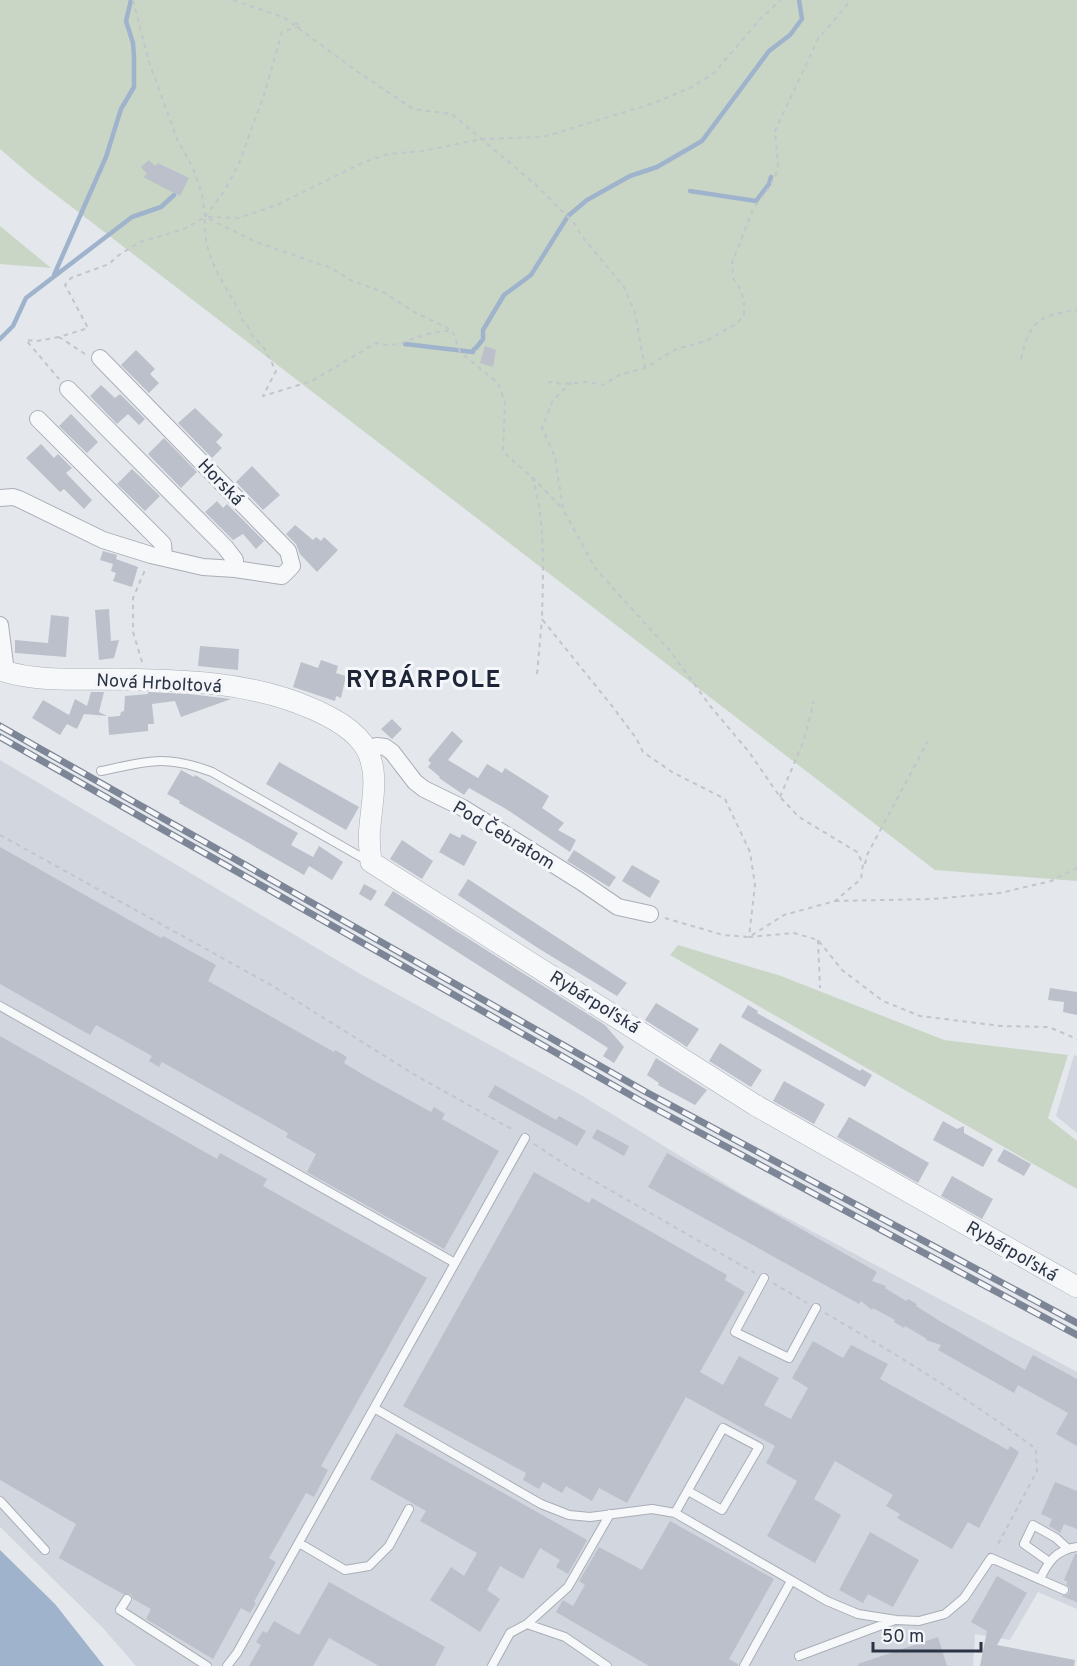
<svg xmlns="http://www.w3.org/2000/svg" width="1077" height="1666" font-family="Overpass,sans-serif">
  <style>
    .built { fill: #d2d6de }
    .green { fill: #c9d6c5 }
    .water { fill: #9fb4cc }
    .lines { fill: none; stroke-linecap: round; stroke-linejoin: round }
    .stream { stroke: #9fb4cc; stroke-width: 4.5 }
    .building { fill: #bbc0ca }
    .service-casing { stroke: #a9aeb7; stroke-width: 10 }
    .minor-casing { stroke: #a9aeb7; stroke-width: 18 }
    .tertiary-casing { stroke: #a9aeb7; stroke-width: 22 }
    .path { stroke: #c2c5cb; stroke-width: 2; stroke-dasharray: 4.5 4.5; stroke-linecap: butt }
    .service { stroke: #f7f8fa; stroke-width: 8 }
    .minor { stroke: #f7f8fa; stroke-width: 16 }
    .tertiary { stroke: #f7f8fa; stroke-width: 21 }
    .rail-casing { stroke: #7d8696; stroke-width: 7 }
    .rail { stroke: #f4f6f9; stroke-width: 4.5; stroke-dasharray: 14; stroke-linecap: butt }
    .labels { text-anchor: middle; stroke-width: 6; stroke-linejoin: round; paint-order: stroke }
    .street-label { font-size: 18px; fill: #2b3445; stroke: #f4f6f9 }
    .district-label { font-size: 24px; font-weight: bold; letter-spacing: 1.5px; fill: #1d2536; stroke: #f4f6f9 }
  </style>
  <rect width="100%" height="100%" fill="#e4e7ec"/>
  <!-- built -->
  <path class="built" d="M0 760 362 975 581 1095 742 1194 1077 1372V1609L1038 1592 1010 1640 975 1634 973 1666H136L103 1628 0 1527Z
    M1074 1055 1077 1056V1133L1056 1116Z"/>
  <!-- green -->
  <path class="green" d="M0 0H1077V881L935 870 34 178 0 149Z
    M0 226 51 268 0 264Z
    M678 945 781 976 944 1040 1068 1055 1048 1118 1077 1141V1189L670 955Z"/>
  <!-- water -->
  <path class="water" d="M0 1550 55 1604 104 1666H0Z"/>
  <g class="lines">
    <!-- stream -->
    <path class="stream" d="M690 191 756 201 769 184 771 177
      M54 275 106 157 121 109 134 87V56L133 43 126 21 131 0
      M0 339 13 326 26 298 132 217 161 207 174 195
      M405 344 473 352 474 349 476 348 483 339V330L504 295 531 275 568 216 587 200 630 176 657 167 702 141 769 51 790 35 802 19 799 0"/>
  </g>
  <!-- building -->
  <path class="building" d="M149 160 155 166 158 163 189 178 180 196 143 177 147 174 141 167Z
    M485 346 496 350 493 367 480 363Z
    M136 350 155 369 150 374 159 383 149 393 121 365Z
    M101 385 115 398 120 394 145 419 139 425 128 414 117 424 90 396Z
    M195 408 223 435 216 442 222 448 212 458 178 423Z
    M71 414 98 442 87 453 59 426Z
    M164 438 197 472 181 488 148 454Z
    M41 444 54 458 58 454 72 468 66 473 92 500 84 509 64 489 60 492 26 458Z
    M252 466 280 495 263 510 236 482Z
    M132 469 160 496 145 511 117 484Z
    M217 501 223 508 227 504 264 541 256 549 243 534 233 540 205 512Z
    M295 525 313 540 316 537 321 541 324 537 338 550 317 572 300 554 296 544 286 534Z
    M103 551 117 555 116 559 138 567 132 587 113 581 116 573 111 571 113 564 100 560Z
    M109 609 111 641 119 640 114 658 99 660 95 610Z
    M51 615 69 617 66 657 15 653V640L48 643Z
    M200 646 239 649 238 670 198 666Z
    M321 660 338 666 336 673 346 676 341 698 336 696 335 701 293 687 301 662 318 668Z
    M91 692H104L99 712 107 716 84 714 77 729 67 724 60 735 32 718 43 700 69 715 75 699 87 706Z
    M148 692 189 694 231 699 181 717 175 701 152 704 154 724H148V731L109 735 108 717 120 716 121 712 124 711 125 696 148 694Z
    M392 719 402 729 392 739 381 729Z
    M452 731 463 741 448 760 478 778 487 764 502 773 505 768 549 796 542 808 564 823 558 830 576 840 570 852 506 809 469 788 464 795 439 778 440 777 428 767 431 763 428 760Z
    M279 762 359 807 346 830 266 784Z
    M181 770 194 777 195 775 298 833 291 845 313 857 319 846 343 862 332 880 309 866 304 875 179 803 180 801 167 794Z
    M450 833 460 838 462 834 477 842 464 866 439 852Z
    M402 840 433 861 422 879 390 859Z
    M0 847 161 938 163 936 216 965 208 981 334 1052 335 1050 347 1057 344 1063 362 1074 431 1112 434 1107 445 1114 442 1119 499 1151 444 1249 307 1172 316 1154 286 1137 288 1133 162 1062 159 1067 149 1061 152 1056 96 1025 90 1035 0 984Z
    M574 850 616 877 609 887 567 861Z
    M632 865 660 881 650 898 622 881Z
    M468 879 627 983 617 996 541 950 458 895Z
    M364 884 377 891 371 901 359 894Z
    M393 891 605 1025 624 1047 614 1063 603 1056 608 1048 384 905Z
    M1050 988 1077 992V1015L1063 1012 1064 1002 1048 1000Z
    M656 1003 699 1029 687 1047 645 1020Z
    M748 1005 758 1011 757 1013 860 1071 862 1069 872 1075 865 1087 741 1017Z
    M0 1036 217 1159 220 1153 267 1179 263 1186 427 1278 321 1466 328 1470 314 1497 306 1493 269 1558 276 1562 254 1602 256 1603 250 1613 241 1608 213 1659 146 1619 151 1609 133 1599 131 1594H123L59 1558 76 1524 0 1480Z
    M720 1043 762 1070 751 1087 709 1061Z
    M656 1058 707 1090 695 1105 658 1085 659 1083 647 1075Z
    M784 1081 825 1104 814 1124 773 1101Z
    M495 1085 556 1120 559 1116 586 1131 577 1146 488 1097Z
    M849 1117 929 1163 918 1183 837 1137Z
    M943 1121 957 1129 964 1126V1133L993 1149 983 1167 933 1140Z
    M597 1129 629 1146 624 1156 592 1138Z
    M1004 1149 1031 1164 1024 1176 997 1161Z
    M667 1153 877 1272 872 1281 886 1286 885 1288 906 1301 908 1299 917 1304 916 1306 938 1320 1025 1370 1033 1355 1077 1379V1446L1056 1434 1068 1413 1018 1385 1014 1393 938 1350 941 1345 926 1340 927 1339 905 1326 904 1328 894 1322 895 1320 873 1308 872 1310 861 1301 859 1304 648 1187Z
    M534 1172 589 1203 592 1198 727 1275 725 1280 745 1292 700 1372 723 1385 739 1356 779 1378 764 1405 791 1419 808 1388 792 1378 813 1341 843 1358 851 1345 888 1364 880 1379 1008 1450 1010 1446 1019 1452 979 1528 968 1522 952 1549 897 1518 900 1514 886 1506 893 1495 835 1461 814 1499 841 1515 815 1563 767 1536 797 1481 766 1463 775 1446 686 1397 627 1503 599 1488 592 1501 566 1486 562 1493 543 1482 539 1489 523 1480 526 1473 403 1406Z
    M952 1176 993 1199 982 1219 941 1196Z
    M396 1433 587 1540 568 1574 556 1567 560 1560 540 1548 523 1579 500 1566 487 1590 500 1599 480 1632 430 1600 451 1567 464 1576 477 1553 420 1521 426 1511 370 1479Z
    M1055 1482 1077 1491V1529L1064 1524 1060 1533 1049 1526 1052 1519 1041 1514Z
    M670 1521 774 1579 729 1659 738 1664V1666H649L556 1612 563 1600 573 1606 585 1585 579 1581 599 1547 642 1570Z
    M870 1532 919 1560 893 1607 868 1594 863 1603 839 1590Z
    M1075 1554H1077V1602L1061 1596 1067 1595 1070 1592 1069 1587 1066 1584 1068 1582 1064 1580Z
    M997 1576 1027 1593 997 1645 1075 1660 1074 1666H980L987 1631 971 1622Z
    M329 1582 445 1647 435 1666H379L329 1638 313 1666H249L261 1645 256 1642 263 1631 267 1633 274 1621 299 1635Z
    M938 1637 947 1666H859L858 1664Z"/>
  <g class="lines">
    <!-- service casing -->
    <g class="service-casing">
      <path id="service" d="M101 771C148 761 165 754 212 772L368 861
        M0 1006 455 1263
        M764 1278 735 1332 789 1358 816 1308
        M374 1408 525 1138
        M0 1501 45 1550
        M675 1513 723 1428 759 1447 722 1510 688 1491
        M299 1543 345 1570 369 1566 389 1546 409 1509
        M1048 1561 1024 1544 1033 1525 1056 1538 1067 1548
        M1040 1579C1048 1562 1056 1550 1077 1547
        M127 1599 120 1610 207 1666
        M527 1624 568 1587 610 1514
        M799 1656 895 1620
        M227 1666 237 1653 374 1408 541 1504 569 1515 590 1517 652 1509 675 1513 827 1601 858 1614 896 1620 919 1621 945 1614 964 1598 991 1558 1064 1590
        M492 1666 510 1633 527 1624 565 1637 607 1666
        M744 1666 791 1581"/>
    </g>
    <!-- minor casing -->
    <g class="minor-casing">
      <path id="minor" d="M68 389 225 547 235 560V569
        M38 419 163 544 164 558
        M0 498 13 497 19 499 103 540 151 555 203 567 235 569 282 576 292 566 288 551 100 358
        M0 625 6 672
        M366 749 377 746 385 747 392 752 415 782 424 789 463 808 580 881 618 907 650 914"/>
    </g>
    <!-- tertiary casing -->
    <g class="tertiary-casing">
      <path id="tertiary" d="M0 670C36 682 75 679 113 679 181 680 250 681 313 709 333 718 356 730 367 750 379 774 372 801 370 826 368 838 370 850 371 862L755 1105 1077 1287"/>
    </g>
    <!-- path -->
    <path class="path" d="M133 0 148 59 177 139 192 166 202 194 205 217 256 242 331 268 352 281 383 292 414 312 452 330 460 352 498 383 505 402 503 452 532 477 563 509
      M233 0 283 17 358 72 413 109 452 114 536 185 575 224 581 235 624 287 635 313 645 368
      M205 217 225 190 239 163 264 95 282 32 301 26 290 20
      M208 217 239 218 279 204 362 163 388 154 423 151 482 139 543 137 654 103 692 87 714 73 762 17 781 0
      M59 337 37 341 26 340 59 379
      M85 354 59 337 88 328 65 285 71 278 109 264 119 255 140 242 184 229 205 217C202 256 223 281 241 314L242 320 247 324 251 334 264 348 276 371 263 396 312 381 376 343C395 349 409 339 428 334 436 332 444 331 452 330
      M1021 359C1029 321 1040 315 1077 310
      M572 382 553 400 542 428 555 457 563 509 595 568 671 652 711 707 749 752 780 797 799 817 857 852 863 864 861 879 835 901 784 915 749 937 723 935 665 918
      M548 383 554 381 560 384 588 382 603 385 619 375 645 368 676 349 706 341 736 324 744 316V300L740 289 733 278 732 263 753 209 769 188 776 174 778 165 775 131 818 39 851 0
      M532 477C546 520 543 574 542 619L612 706 636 738 643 752 672 772 725 799 750 852 755 885 749 937 794 933 818 940 842 970 883 1001 920 1016 1001 1026 1049 1027 1077 1039
      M142 662 133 632V598L145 570
      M537 674 542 619
      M780 797 804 740 814 701
      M0 835 271 985 415 1075 515 1131
      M865 864 867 855 928 741
      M835 901 932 899 1000 893 1051 881 1077 868
      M818 940 820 988
      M534 1144 566 1165 755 1273
      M773 1283 807 1303
      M825 1313C898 1355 969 1399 1036 1449L1037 1471 996 1548"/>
    <!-- service -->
    <use href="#service" class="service"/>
    <!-- minor -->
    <use href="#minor" class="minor"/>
    <!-- tertiary -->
    <use href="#tertiary" class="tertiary"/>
    <!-- rail casing -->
    <g class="rail-casing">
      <path id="rail" d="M0 726 646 1092 1077 1323
        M0 737 641 1101 1077 1335"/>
    </g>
    <!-- rail -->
    <use href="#rail" class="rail"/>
  </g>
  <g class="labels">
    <!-- street labels -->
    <g class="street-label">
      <text transform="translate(221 482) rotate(46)" y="6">Horská</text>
      <text transform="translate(159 683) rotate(3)" y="6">Nová Hrboltová</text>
      <text transform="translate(504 835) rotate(31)" y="6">Pod Čebratom</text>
      <text transform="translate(595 1002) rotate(32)" y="6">Rybárpoľská</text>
      <text transform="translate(1012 1251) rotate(30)" y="6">Rybárpoľská</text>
    </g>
    <!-- district labels -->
    <g class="district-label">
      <text x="424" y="687">RYBÁRPOLE</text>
    </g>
  </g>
  <!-- scale -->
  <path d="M873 1642v9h108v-9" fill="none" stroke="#2b3445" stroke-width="3"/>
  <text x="882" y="1642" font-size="18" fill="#2b3445" stroke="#f4f6f9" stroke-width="4.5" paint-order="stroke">50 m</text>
</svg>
